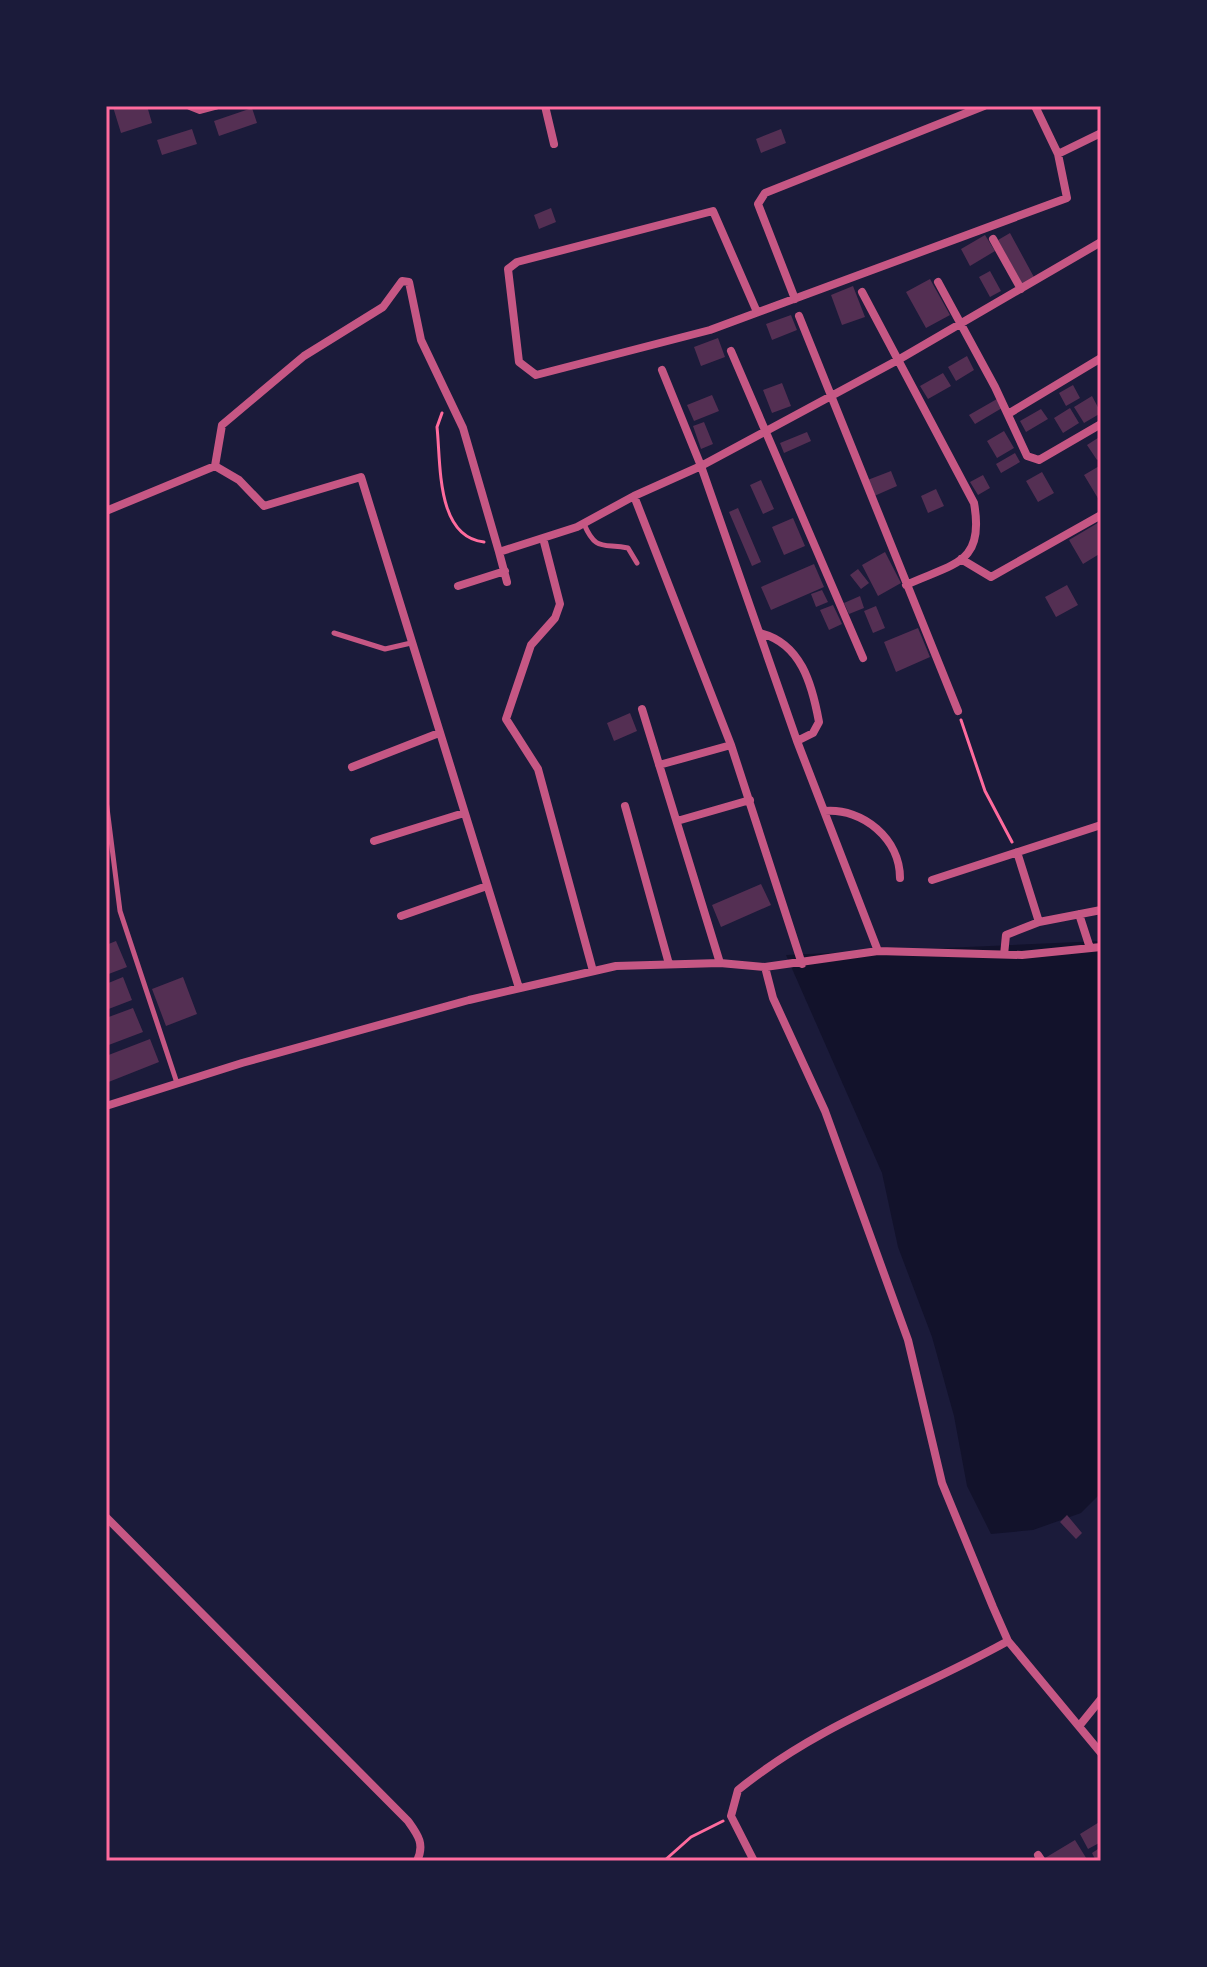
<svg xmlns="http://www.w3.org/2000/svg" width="1207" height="1967" font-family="Lato,sans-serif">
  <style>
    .water { fill: #12122b }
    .building { fill: #542f53 }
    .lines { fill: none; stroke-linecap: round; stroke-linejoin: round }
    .path { stroke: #ff6b9d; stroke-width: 3 }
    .service { stroke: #c65784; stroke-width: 5 }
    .minor { stroke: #c65784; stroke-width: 8 }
    .neatline { fill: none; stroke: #ff6b9d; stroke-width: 3 }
  </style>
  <rect width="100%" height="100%" fill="#1b1b3a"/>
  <!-- water -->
  <path class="water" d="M1101 941V1493L1081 1513 1033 1530 991 1534 967 1486 954 1416 932 1337 898 1247 882 1173 786 955Z"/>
  <!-- building -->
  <path class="building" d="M147 106 152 123 121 133 113 107Z
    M252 108 257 123 219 136 214 121Z
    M192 129 197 144 162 155 157 140Z
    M781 129 786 143 761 153 756 139Z
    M551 208 556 222 539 229 534 215Z
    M1010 233 1035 279 1023 285 998 240Z
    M985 235 995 251 970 266 961 249Z
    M990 271 1001 291 990 297 979 277Z
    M930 279 950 315 926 328 906 292Z
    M853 286 865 317 842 325 831 295Z
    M791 315 797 330 772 340 766 324Z
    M718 338 725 357 701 366 694 347Z
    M967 356 974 370 956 381 948 367Z
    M943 373 951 386 928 399 920 386Z
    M782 383 791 406 772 413 763 390Z
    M1073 385 1080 398 1066 406 1059 393Z
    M712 395 719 411 694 421 687 405Z
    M1092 396 1101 413 1084 423 1074 407Z
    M997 399 1002 408 975 424 969 415Z
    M1070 408 1079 423 1063 433 1054 418Z
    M1041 409 1048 419 1026 432 1020 421Z
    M704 422 713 444 701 449 693 426Z
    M1004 431 1014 448 997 458 987 441Z
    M807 432 811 441 784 453 780 443Z
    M1101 436V458L1097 460 1087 445Z
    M1015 453 1020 462 1001 473 996 464Z
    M1101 465V498L1099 500 1084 475Z
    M891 471 897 486 872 497 865 481Z
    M1042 472 1054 493 1038 502 1026 481Z
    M983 475 990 488 978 495 970 482Z
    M761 480 774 509 763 514 750 485Z
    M936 489 944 506 928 513 921 496Z
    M738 508 761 562 752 566 729 512Z
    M793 518 805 546 784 555 772 527Z
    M1101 521V553L1083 564 1069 540Z
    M885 552 901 583 878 596 862 565Z
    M814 564 824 587 771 610 761 587Z
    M858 569 869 583 861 589 850 575Z
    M1067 585 1078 605 1056 617 1045 597Z
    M822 590 828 602 816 607 811 594Z
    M860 596 864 608 849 614 844 603Z
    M833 605 842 624 829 630 820 610Z
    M876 606 885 628 873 633 864 611Z
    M918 628 930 657 896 672 884 642Z
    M630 713 637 731 614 741 607 723Z
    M761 884 771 905 721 927 712 905Z
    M116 941 127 967 106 975V945Z
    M123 977 132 1000 106 1010V984Z
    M183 977 197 1014 166 1026 152 989Z
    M133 1008 143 1032 106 1046V1018Z
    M150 1039 159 1062 106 1083V1056Z
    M1067 1515 1082 1533 1076 1539 1060 1522Z
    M1101 1821V1842L1088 1849 1080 1834Z
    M1075 1840 1088 1861H1040Z
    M1101 1847V1861H1096L1092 1853Z"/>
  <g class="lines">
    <!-- path -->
    <path class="path" d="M442 413 437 427C441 464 436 537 484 542
      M961 720 985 791 1012 842
      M664 1861 691 1837 723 1821"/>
    <!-- service -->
    <path class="service" d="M584 524C596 552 603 543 628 548L637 563
      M334 633 385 649 411 643
      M106 800 120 911 177 1083"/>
    <!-- minor -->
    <path class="minor" d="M190 106 200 110 215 106
      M545 106 554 144
      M1035 106 1058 154 1101 133
      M993 239 1021 289
      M938 282 995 387 1027 456 1039 460 1101 424
      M862 292 974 503C985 564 954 563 906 585
      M795 299 758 204 765 193 984 106
      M757 312 713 211 517 262 508 269 519 362 536 375 710 330 1067 198 1058 154
      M799 316 958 711
      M731 351 863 658
      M1008 414 1101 358
      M215 466 239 480 264 506 361 477 519 988
      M634 496 731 745 802 964
      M106 511 215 466 222 425 304 356 383 307 402 281 409 282 421 340 463 428 499 552
      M543 538 560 604 555 618 531 645 506 719 538 769 593 971
      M961 559 991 577 1101 515
      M507 582 499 552 577 527 634 496 701 466 898 360 1101 242
      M458 586 505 571
      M760 633C801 643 812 684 819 722L813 733 797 741
      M642 709 720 963 765 967 878 951 797 741 701 466 662 370
      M659 765 731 745
      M352 767 439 733
      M625 806 669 964
      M825 811C863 808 900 839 900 878
      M677 821 750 800
      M374 841 464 813
      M1017 852 1039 922 1101 910
      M932 880 1101 825
      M1079 914 1090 948
      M401 916 487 886
      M878 951 1022 955 1101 947
      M1004 955 1006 935 1039 922
      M765 967 773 998 825 1111 908 1340 942 1483 993 1607 1008 1641 1101 1753
      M106 1106 242 1063 469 1000 616 966 720 963
      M106 1517 408 1821C418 1835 425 1844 417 1861
      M1080 1725 1101 1699
      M1038 1855 1042 1861
      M754 1861 731 1816 738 1790C823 1721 915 1693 1008 1641"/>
  </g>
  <!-- border -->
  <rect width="1207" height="1967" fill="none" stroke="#1b1b3a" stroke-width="216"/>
  <rect x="108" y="108" width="991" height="1751" class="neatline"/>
</svg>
